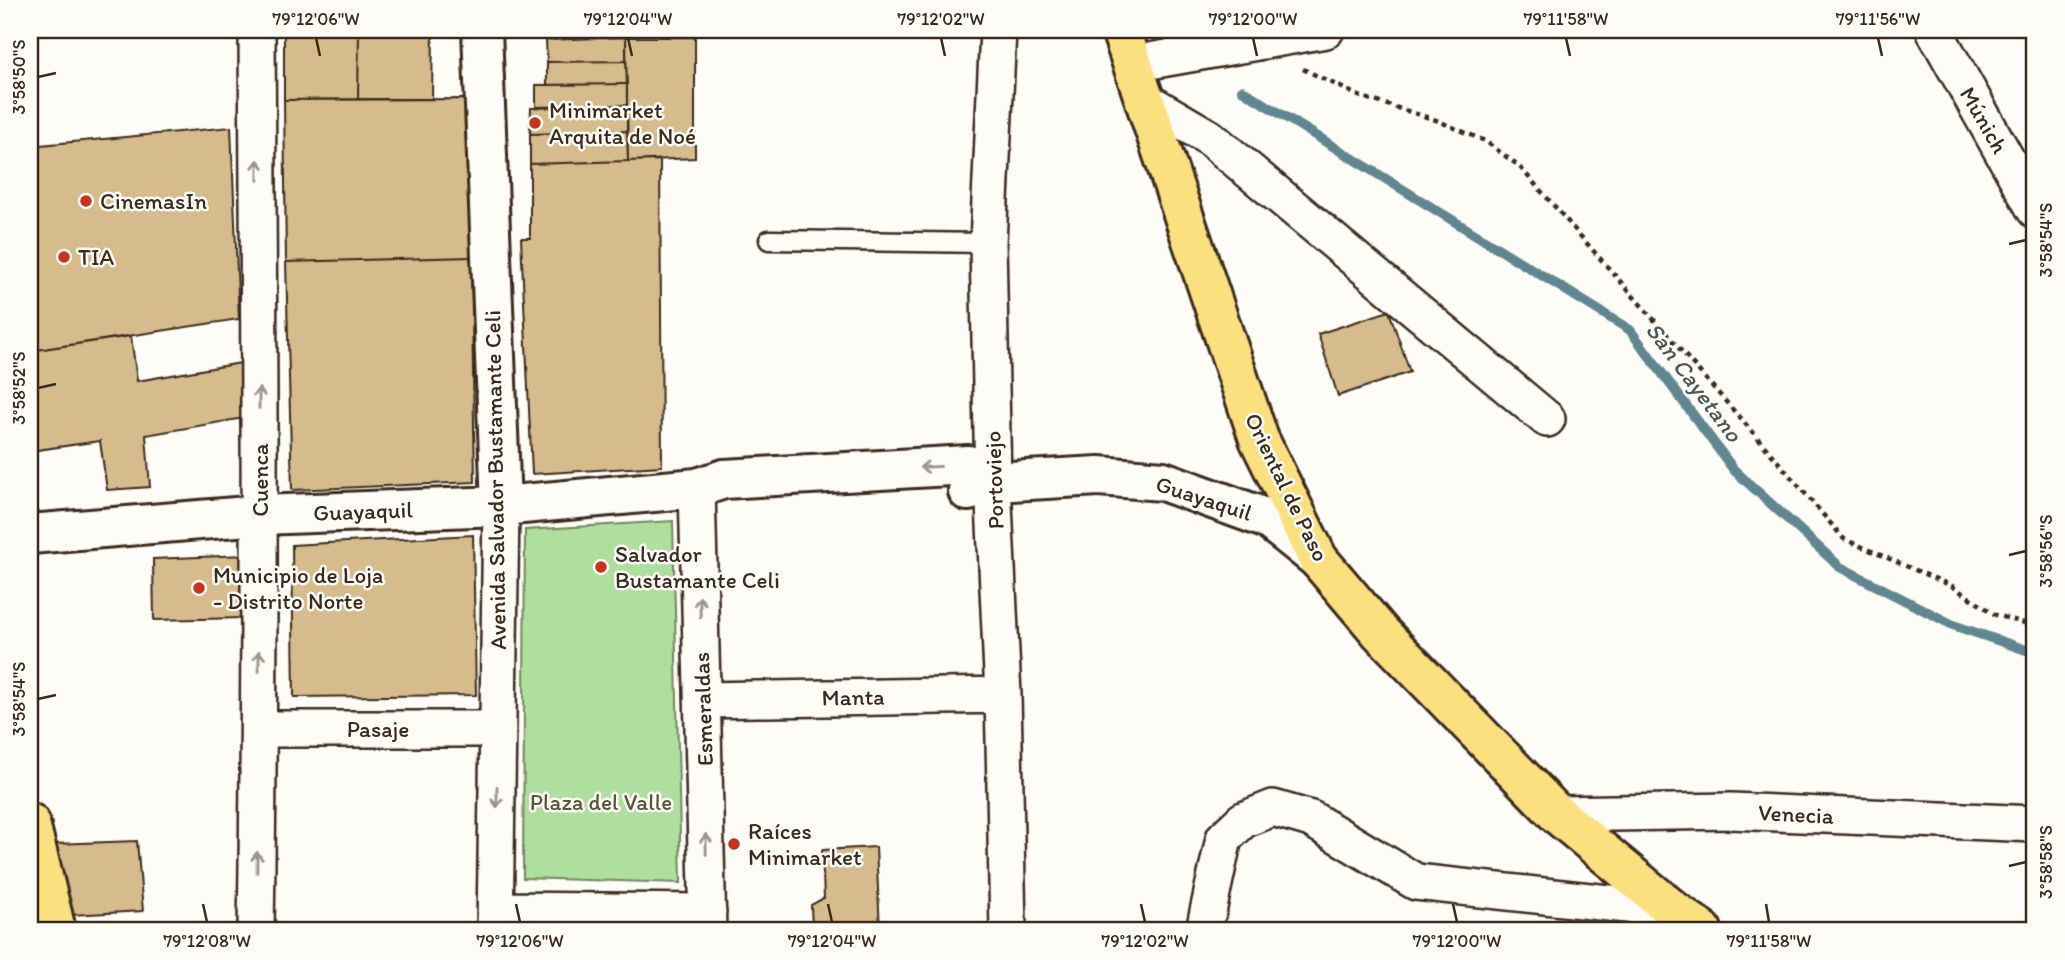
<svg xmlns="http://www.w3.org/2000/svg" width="2065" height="960" font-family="Itim,sans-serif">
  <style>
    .green { fill: #afdf9f; stroke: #75845e; stroke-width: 2 }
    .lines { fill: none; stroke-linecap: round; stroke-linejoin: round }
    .stream { stroke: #61878f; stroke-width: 10 }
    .building { fill: #d6bc8c; stroke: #3b2a1e; stroke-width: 2 }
    .service-casing { stroke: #3b2a1e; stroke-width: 23 }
    .minor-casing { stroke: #3b2a1e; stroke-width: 40 }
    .secondary-casing { stroke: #3b2a1e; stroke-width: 44 }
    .primary-casing { stroke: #3b2a1e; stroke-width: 44 }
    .trunk-casing { stroke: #3b2a1e; stroke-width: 44 }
    .path { stroke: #3b2a1e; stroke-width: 4.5; stroke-dasharray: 5 5; stroke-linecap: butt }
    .service { stroke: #fdfcf7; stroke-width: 18 }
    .minor { stroke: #fdfcf7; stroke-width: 35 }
    .secondary { stroke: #fdfcf7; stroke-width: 38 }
    .primary { stroke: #fbe080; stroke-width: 38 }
    .trunk { stroke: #fbe080; stroke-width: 38 }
    .oneway { stroke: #9c938a }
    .ticks { fill: none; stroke: #3b2a1e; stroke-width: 2.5 }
    .poi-dot { fill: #c8321e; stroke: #fdfcf7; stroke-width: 2.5 }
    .labels { text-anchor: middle; stroke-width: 5; stroke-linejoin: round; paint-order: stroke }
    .poi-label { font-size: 23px; fill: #3b2a1e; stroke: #fdfcf7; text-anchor: start }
    .street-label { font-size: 23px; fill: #3b2a1e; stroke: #fdfcf7 }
    .park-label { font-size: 23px; fill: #58573e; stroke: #fdfcf7 }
    .water-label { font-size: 24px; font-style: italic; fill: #4e5856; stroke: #fdfcf7 }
    .neatline { fill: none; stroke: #3b2a1e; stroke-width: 2.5 }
    .ticks-label { font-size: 18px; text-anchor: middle; fill: #3b2a1e }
  </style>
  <rect width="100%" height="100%" fill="#fdfcf7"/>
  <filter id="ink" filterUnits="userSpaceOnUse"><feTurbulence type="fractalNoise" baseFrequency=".0143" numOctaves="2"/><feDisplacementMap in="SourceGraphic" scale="14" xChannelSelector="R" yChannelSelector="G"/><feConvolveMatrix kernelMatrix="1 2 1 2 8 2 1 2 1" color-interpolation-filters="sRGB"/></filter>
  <g filter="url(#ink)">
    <!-- green -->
    <path class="green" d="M673 521 681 883 523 878 525 530Z"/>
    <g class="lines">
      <!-- stream -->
      <path class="stream" d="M1242 90 1630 330 1734 470 1840 567 1953 625 2035 653"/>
    </g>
    <!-- building -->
    <path class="building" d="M284 30H359L358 99 284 100Z
      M359 30H433L432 99H358Z
      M626 37V61L547 62 546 40Z
      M626 37H695V158L628 161Z
      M626 61 627 84 547 85V62Z
      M627 84V105L536 107V85Z
      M467 99 471 257 286 262 284 100Z
      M627 105V131L530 134 531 108Z
      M231 127 239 319 30 351V146Z
      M627 131 628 161 530 164V134Z
      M660 160 662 466 532 474 521 238H530V164Z
      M471 257 475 482 292 490 286 262Z
      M1389 311 1410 372 1338 396 1318 334Z
      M131 336 137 381 241 363 244 418 146 435 150 487 107 490 100 441 30 451V351Z
      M473 535 476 695 294 697 292 545Z
      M244 555V618L154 620 153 559Z
      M137 841 143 911 71 915 54 844Z
      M876 847 880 930H812L811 905 824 898 822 850Z"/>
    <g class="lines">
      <!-- service casing -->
      <g class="service-casing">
        <path id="service" d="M769 240 988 243"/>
      </g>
      <!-- minor casing -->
      <g class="minor-casing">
        <path id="minor" d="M998 30 988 243 993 482 1003 695 1008 930
          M1934 30 2035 210
          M1133 64 1326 30
          M1145 100 1210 138 1547 419
          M697 488 708 930
          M703 700 1003 695
          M259 729H497
          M1557 814 1731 811 2035 824
          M496 910 708 912
          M256 930C261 630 259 330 257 30
          M495 930 501 506
          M1204 930 1224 838 1243 820 1273 808 1311 819 1416 882 1673 910"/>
      </g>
      <!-- secondary casing -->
      <g class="secondary-casing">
        <path id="secondary" d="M482 30 501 506
          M968 491 993 482 1099 476 1163 481 1268 519 1318 559
          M30 534 260 515 501 506 697 488 724 479 968 465 993 482"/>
      </g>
      <!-- primary casing -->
      <g class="primary-casing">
        <path id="primary" d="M30 823 56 930"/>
      </g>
      <!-- trunk casing -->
      <g class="trunk-casing">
        <path id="trunk" d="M1121 30 1259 439 1318 559 1380 632 1557 814 1673 910 1702 930"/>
      </g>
      <!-- path -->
      <path class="path" d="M1303 69 1359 96 1436 120 1485 141 1519 166 1749 428 1844 539 1952 586 1996 615 2035 626"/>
      <!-- service -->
      <use href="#service" class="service"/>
      <!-- minor -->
      <use href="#minor" class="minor"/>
      <!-- secondary -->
      <use href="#secondary" class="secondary"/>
      <!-- primary -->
      <use href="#primary" class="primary"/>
      <!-- trunk -->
      <use href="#trunk" class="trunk"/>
    </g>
    <!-- one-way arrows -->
    <defs><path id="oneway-shaft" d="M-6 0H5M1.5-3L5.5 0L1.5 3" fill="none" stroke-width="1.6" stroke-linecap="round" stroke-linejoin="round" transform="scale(1.75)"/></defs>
    <g class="oneway">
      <use href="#oneway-shaft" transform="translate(258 170) rotate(-90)"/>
      <use href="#oneway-shaft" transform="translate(259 398) rotate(-90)"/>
      <use href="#oneway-shaft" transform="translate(930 467) rotate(177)"/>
      <use href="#oneway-shaft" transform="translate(700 607) rotate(-92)"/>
      <use href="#oneway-shaft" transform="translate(259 661) rotate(-90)"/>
      <use href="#oneway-shaft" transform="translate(497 797) rotate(90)"/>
      <use href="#oneway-shaft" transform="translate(706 844) rotate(-91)"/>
      <use href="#oneway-shaft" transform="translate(257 862) rotate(-89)"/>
    </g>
  </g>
  <!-- ticks -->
  <path class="ticks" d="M316 38 320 56M628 38 632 56M941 38 945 56M1253 38 1257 56M1566 38 1570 56M1878 38 1882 56M38 77 56 73M2009 244 2026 240M38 388 56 384M2009 555 2026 551M38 699 56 695M2009 866 2026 862M203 904 207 922M516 904 520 922M828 904 832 922M1141 904 1145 922M1453 904 1457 922M1766 904 1769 922"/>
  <!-- markers -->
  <g class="poi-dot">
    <circle cx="535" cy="123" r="7"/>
    <circle cx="86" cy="201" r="7"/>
    <circle cx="64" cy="257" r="7"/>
    <circle cx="601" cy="567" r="7"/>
    <circle cx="199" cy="588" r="7"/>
    <circle cx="734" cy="844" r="7"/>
  </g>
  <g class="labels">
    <!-- poi labels -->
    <g class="poi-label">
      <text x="549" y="118">Minimarket<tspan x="549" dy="26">Arquita de Noé</tspan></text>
      <text x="100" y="209">CinemasIn</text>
      <text x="78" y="265">TIA</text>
      <text x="615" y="562">Salvador<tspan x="615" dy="26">Bustamante Celi</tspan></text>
      <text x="213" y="583">Municipio de Loja<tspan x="213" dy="26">- Distrito Norte</tspan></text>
      <text x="748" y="839">Raíces<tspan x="748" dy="26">Minimarket</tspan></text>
    </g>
    <!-- street labels -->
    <g class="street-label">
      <text transform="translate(1984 120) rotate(60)" y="8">Múnich</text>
      <text transform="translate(260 480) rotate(-90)" y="8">Cuenca</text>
      <text transform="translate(495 480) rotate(-91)" y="8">Avenida Salvador Bustamante Celi</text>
      <text transform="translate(994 480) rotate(-92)" y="8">Portoviejo</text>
      <text transform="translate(1287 487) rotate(64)" y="8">Oriental de Paso</text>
      <text transform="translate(1204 498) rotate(18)" y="8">Guayaquil</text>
      <text transform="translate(363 511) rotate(-2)" y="8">Guayaquil</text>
      <text transform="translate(853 697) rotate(-1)" y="8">Manta</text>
      <text transform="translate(703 709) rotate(-92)" y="8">Esmeraldas</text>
      <text x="378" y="737">Pasaje</text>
      <text transform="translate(1796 814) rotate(3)" y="8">Venecia</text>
    </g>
    <!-- park labels -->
    <g class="park-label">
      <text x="601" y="810">Plaza del Valle</text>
    </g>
    <!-- water labels -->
    <g class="water-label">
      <text transform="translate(1694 382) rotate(53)" y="8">San Cayetano</text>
    </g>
  </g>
  <!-- margin -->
  <rect width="2065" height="960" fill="none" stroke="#fdfcf7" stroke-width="77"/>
  <rect x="38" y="38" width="1988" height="884" class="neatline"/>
  <g class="ticks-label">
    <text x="316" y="25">79°12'06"W</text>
    <text x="628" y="25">79°12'04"W</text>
    <text x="941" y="25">79°12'02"W</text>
    <text x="1253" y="25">79°12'00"W</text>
    <text x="1566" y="25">79°11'58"W</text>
    <text x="1878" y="25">79°11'56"W</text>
    <text transform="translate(19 77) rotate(-90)" y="6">3°58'50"S</text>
    <text transform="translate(2046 240) rotate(-90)" y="6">3°58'54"S</text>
    <text transform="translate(19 388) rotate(-90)" y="6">3°58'52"S</text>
    <text transform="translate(2046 551) rotate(-90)" y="6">3°58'56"S</text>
    <text transform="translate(19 699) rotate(-90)" y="6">3°58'54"S</text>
    <text transform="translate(2046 862) rotate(-90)" y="6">3°58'58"S</text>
    <text x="207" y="947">79°12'08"W</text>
    <text x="520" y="947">79°12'06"W</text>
    <text x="832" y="947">79°12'04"W</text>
    <text x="1145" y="947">79°12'02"W</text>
    <text x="1457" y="947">79°12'00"W</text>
    <text x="1769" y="947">79°11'58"W</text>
  </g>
</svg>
